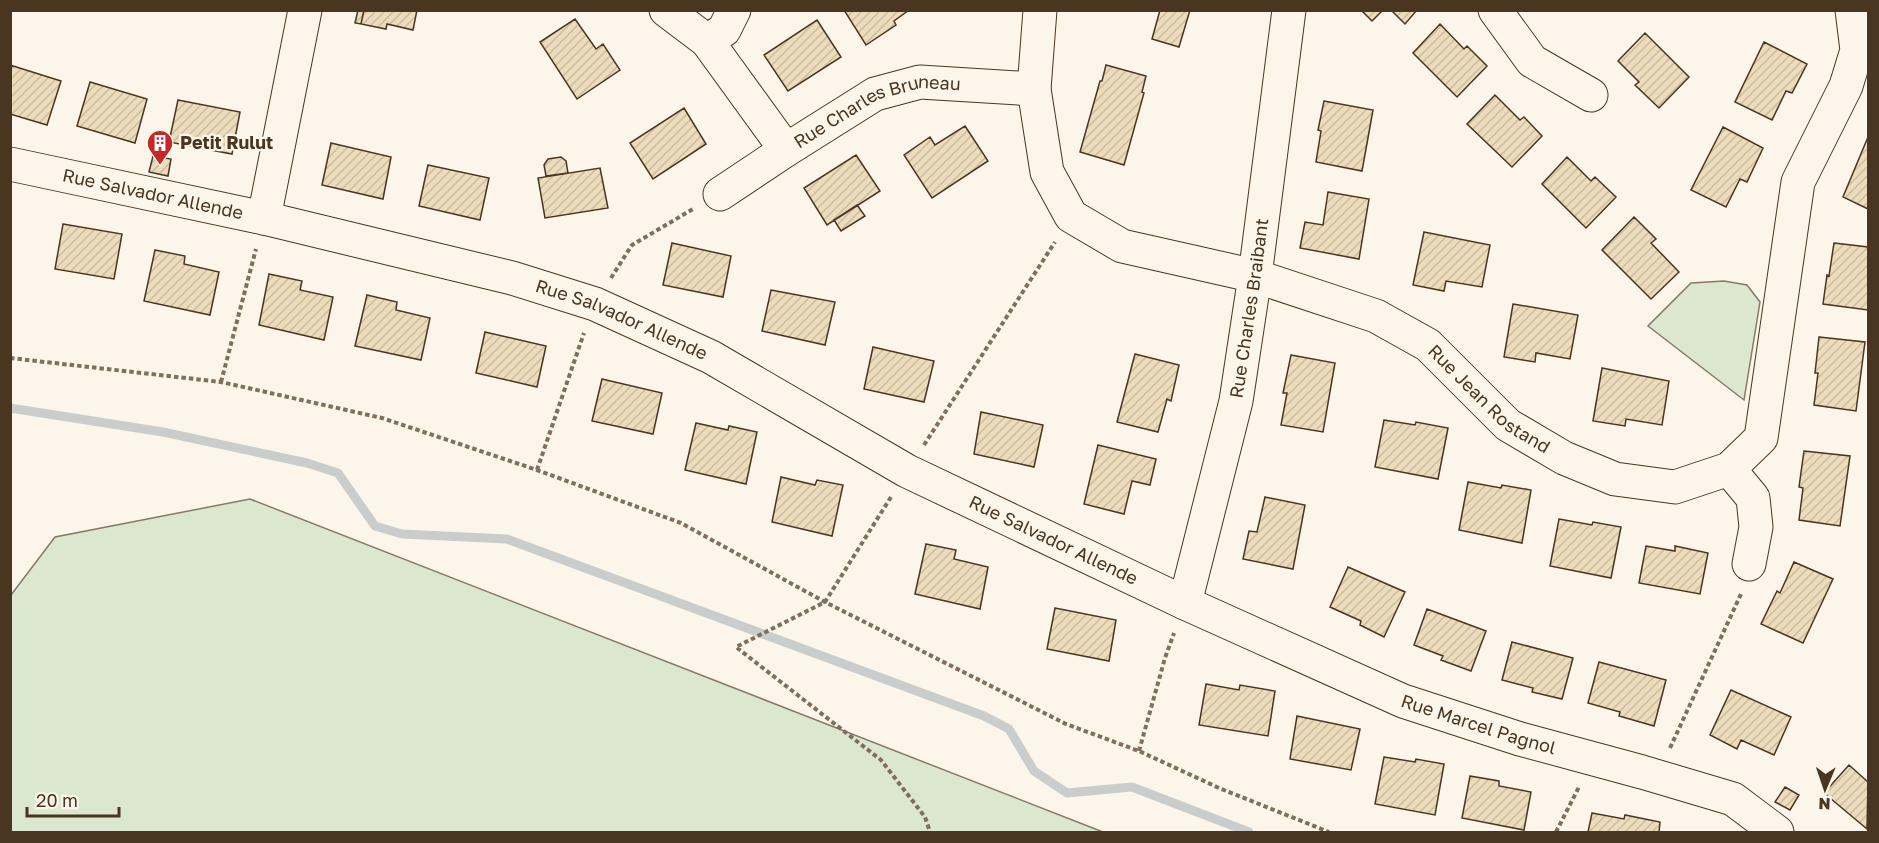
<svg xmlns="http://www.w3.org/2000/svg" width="1879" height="843" font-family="'Golos Text',sans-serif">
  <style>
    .green { fill: #dce7d0; stroke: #887966; stroke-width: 1.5 }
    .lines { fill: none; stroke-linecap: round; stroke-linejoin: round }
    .stream { stroke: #c9cecd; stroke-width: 9 }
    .building { fill: url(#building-hatch); stroke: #4a3520; stroke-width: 1.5 }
    .minor-casing { stroke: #4a3520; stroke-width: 35 }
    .path { stroke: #7f6f5c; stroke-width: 4; stroke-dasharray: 4.5 3; stroke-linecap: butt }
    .minor { stroke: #fbf6e9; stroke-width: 33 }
    .labels { text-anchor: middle; stroke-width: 4.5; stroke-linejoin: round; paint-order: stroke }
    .street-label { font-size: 18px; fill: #4a3520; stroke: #fbf6e9 }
    .poi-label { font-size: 18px; font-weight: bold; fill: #4a3520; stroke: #fbf6e9; text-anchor: start }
  </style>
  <defs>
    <pattern id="building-hatch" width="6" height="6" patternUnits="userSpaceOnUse" patternTransform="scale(1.5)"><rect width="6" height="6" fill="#ecdcbc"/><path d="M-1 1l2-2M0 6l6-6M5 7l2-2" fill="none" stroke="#ccbda1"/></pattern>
  </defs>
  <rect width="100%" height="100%" fill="#fbf6e9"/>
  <!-- green -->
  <path class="green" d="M1724 281 1747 285 1760 302 1744 400 1648 326 1691 283Z
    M250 499 1103 832H11V595L55 537Z"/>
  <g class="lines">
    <!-- stream -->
    <path class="stream" d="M10 408 163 432 307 463 338 473 375 526 402 534 507 539 984 716 1009 729 1034 771 1067 793 1132 787 1249 832"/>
  </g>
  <!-- building -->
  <path class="building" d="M358 10H364L361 24 355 23Z
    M364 10H417L413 30 387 24 386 29 361 24Z
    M844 10H909L894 21 896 25 866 45Z
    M1160 10H1190L1179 47 1152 39Z
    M1361 10H1383L1372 21Z
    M1391 10H1417L1405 24Z
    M575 19 596 49 603 44 620 70 577 99 540 42Z
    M817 20 841 57 788 91 764 55Z
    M1440 24 1464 49 1467 46 1487 66 1457 97 1413 53Z
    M1645 33 1689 77 1659 108 1635 85 1639 82 1618 61Z
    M1764 42 1807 64 1792 93 1786 91 1772 120 1735 102Z
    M10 65 61 81 47 125 10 114Z
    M1106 65 1146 76 1142 92 1144 93 1124 165 1080 152 1100 81H1102Z
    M90 82 147 99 135 143 77 126Z
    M1495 95 1520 120 1524 117 1542 136 1512 167 1467 124Z
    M178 100 240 112 232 154 169 142Z
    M1324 101 1373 110 1362 171 1316 162 1321 131 1318 130Z
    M684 108 706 144 653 179 630 143Z
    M965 126 988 161 932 198 904 155 930 137 935 145Z
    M1723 127 1763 148 1747 182 1740 179 1726 207 1691 190Z
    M1868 137V209L1843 197Z
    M331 143 391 157 383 199 322 185Z
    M856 155 880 191 827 225 804 188Z
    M153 156 171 159 168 176 149 172Z
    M561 157 566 161 568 173 546 176 544 165 548 159Z
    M1567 157 1591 181 1595 177 1616 197 1586 228 1542 184Z
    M428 165 489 178 480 220 419 206Z
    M600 168 608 208 545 218 538 178Z
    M1328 192 1369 199 1359 259 1300 248 1305 222 1323 225Z
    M857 205 865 216 841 231 834 220Z
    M1634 217 1656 239 1651 243 1679 272 1651 299 1602 250Z
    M63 224 122 234 114 279 55 269Z
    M1424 232 1490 245 1482 287 1446 281 1444 291 1413 285Z
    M672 243 731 256 723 297 663 285Z
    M1834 243 1868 247V310L1823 304 1827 275 1829 276Z
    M155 250 185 256 184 264 219 272 210 315 144 301Z
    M269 274 302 281 300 290 333 297 324 340 259 325Z
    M771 290 835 302 825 345 762 331Z
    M367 295 397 302 396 310 430 318 421 360 355 346Z
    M1513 304 1578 315 1570 359 1536 353 1535 362 1504 357Z
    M485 332 546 346 537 387 476 373Z
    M1819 337 1865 342 1856 411 1814 405 1818 373H1815Z
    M873 347 934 361 924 402 864 389Z
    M1135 354 1179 365 1171 401 1167 399 1158 432 1117 422Z
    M1291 355 1335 363 1323 432 1281 425 1287 393H1283Z
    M1602 368 1669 381 1662 425 1626 419 1625 426 1593 421Z
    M602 379 662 393 653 434 592 421Z
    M981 412 1043 425 1034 467 974 454Z
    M1384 420 1415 425 1416 422 1448 428 1438 479 1375 467Z
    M696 423 728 430 729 426 757 432 746 484 685 470Z
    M1098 445 1156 459 1150 485 1132 481 1124 514 1084 504Z
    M1804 451 1850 456 1840 526 1799 520 1803 488 1799 487Z
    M781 477 815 485 817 480 843 485 832 536 772 522Z
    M1468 482 1501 488 1502 485 1531 490 1522 543 1459 530Z
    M1265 497 1305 505 1293 569 1243 559 1249 531 1257 532Z
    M1559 519 1592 525 1593 522 1621 527 1611 578 1550 566Z
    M926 544 956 550 954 559 988 567 980 609 915 594Z
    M1646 546 1675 551V546L1708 553 1700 594 1639 583Z
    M1794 562 1833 579 1803 643 1761 624 1777 591 1780 593Z
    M1348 567 1405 592 1384 637 1360 625 1361 621 1330 607Z
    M1055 608 1116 620 1109 661 1047 649Z
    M1427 609 1486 631 1471 671 1441 660 1443 656 1414 645Z
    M1512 642 1573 658 1562 699 1532 692 1533 688 1502 680Z
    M1599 662 1666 680 1654 726 1619 716 1620 712 1588 703Z
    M1206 684 1239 690 1240 685 1275 691 1268 736 1199 725Z
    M1731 690 1791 717 1774 755 1741 740 1737 749 1710 735Z
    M1297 716 1360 729 1351 770 1290 759Z
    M1384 757 1415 762 1416 759 1444 764 1435 815 1375 804Z
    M1849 765 1868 782 1867 829 1824 793Z
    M1470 776 1499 781V786L1531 792 1524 830 1462 818Z
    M1785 787 1799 795 1790 810 1775 802Z
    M1592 813 1624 819 1625 815 1660 822 1659 832H1588Z"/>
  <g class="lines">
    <!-- minor casing -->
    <g class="minor-casing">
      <g id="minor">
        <path id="s1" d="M666 10 707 41 786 150 875 94 920 82 1034 89"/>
        <path id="s2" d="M1040 10 1034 89 1047 172 1071 216 1122 246 1255 276 1376 316 1428 345 1508 425 1564 458 1615 479 1675 487 1729 469 1761 438 1798 182 1846 86 1857 50 1852 10"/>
        <path d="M1495 10 1532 61 1591 95"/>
        <path d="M707 41 724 30 734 10"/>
        <path id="s3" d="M10 164 264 218 512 278 595 304 711 357 907 471 1185 603 1403 701 1520 739 1642 772 1733 799 1777 832"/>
        <path d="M720 194 786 150"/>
        <path d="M264 218 305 10"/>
        <path d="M1729 469 1753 498 1756 527 1749 564"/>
        <path id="s4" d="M1185 603 1236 401 1255 276 1289 10"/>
      </g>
    </g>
    <!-- path -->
    <path class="path" d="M611 278 632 245 693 209
      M10 358 221 382 382 418 537 470 681 523 825 602 1066 724 1139 751 1219 788 1329 832
      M221 382 256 249
      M924 445 1055 242
      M537 470 584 333
      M891 497 825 602 736 647 881 760 925 817 930 832
      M1670 748 1741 594
      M1139 751 1165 658 1174 633
      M1556 832 1579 787"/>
    <!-- minor -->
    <use href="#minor" class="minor"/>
  </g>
  <!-- icons -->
  <defs>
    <g id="building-pin" transform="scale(1.35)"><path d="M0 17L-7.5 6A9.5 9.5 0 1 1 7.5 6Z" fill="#c62828" stroke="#fbf6e9"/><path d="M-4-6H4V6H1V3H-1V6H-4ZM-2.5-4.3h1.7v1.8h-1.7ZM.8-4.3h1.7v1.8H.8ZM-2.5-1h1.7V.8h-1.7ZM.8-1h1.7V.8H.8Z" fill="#fff"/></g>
  </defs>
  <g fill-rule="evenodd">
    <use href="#building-pin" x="160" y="143"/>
  </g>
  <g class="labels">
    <!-- street labels -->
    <g class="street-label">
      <text dy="6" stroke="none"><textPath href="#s1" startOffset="288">Rue Charles Bruneau</textPath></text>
      <text dy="6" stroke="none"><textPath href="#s3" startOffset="146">Rue Salvador Allende</textPath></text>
      <text dy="6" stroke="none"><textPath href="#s4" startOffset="302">Rue Charles Braibant</textPath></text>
      <text dy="6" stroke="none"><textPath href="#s3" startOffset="632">Rue Salvador Allende</textPath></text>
      <text dy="6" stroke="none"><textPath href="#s2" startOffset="678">Rue Jean Rostand</textPath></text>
      <text dy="6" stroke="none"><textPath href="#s3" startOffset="1118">Rue Salvador Allende</textPath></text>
      <text dy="6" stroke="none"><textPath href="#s3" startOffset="1582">Rue Marcel Pagnol</textPath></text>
    </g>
    <!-- poi labels -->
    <g class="poi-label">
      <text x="180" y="149">Petit Rulut</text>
    </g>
  </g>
  <!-- border -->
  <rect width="1879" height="843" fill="none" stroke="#4a3520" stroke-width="24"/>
  <!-- north arrow -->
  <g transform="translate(1825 789) rotate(182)" stroke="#fbf6e9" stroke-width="4.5" paint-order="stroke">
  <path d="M0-4.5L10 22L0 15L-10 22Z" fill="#4a3520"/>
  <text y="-9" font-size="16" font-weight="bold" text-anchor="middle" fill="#4a3520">N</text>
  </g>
  <!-- scale -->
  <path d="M27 807v9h92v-9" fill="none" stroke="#4a3520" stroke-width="3"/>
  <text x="36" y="807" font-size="18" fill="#4a3520" stroke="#fbf6e9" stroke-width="4.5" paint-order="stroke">20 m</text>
</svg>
